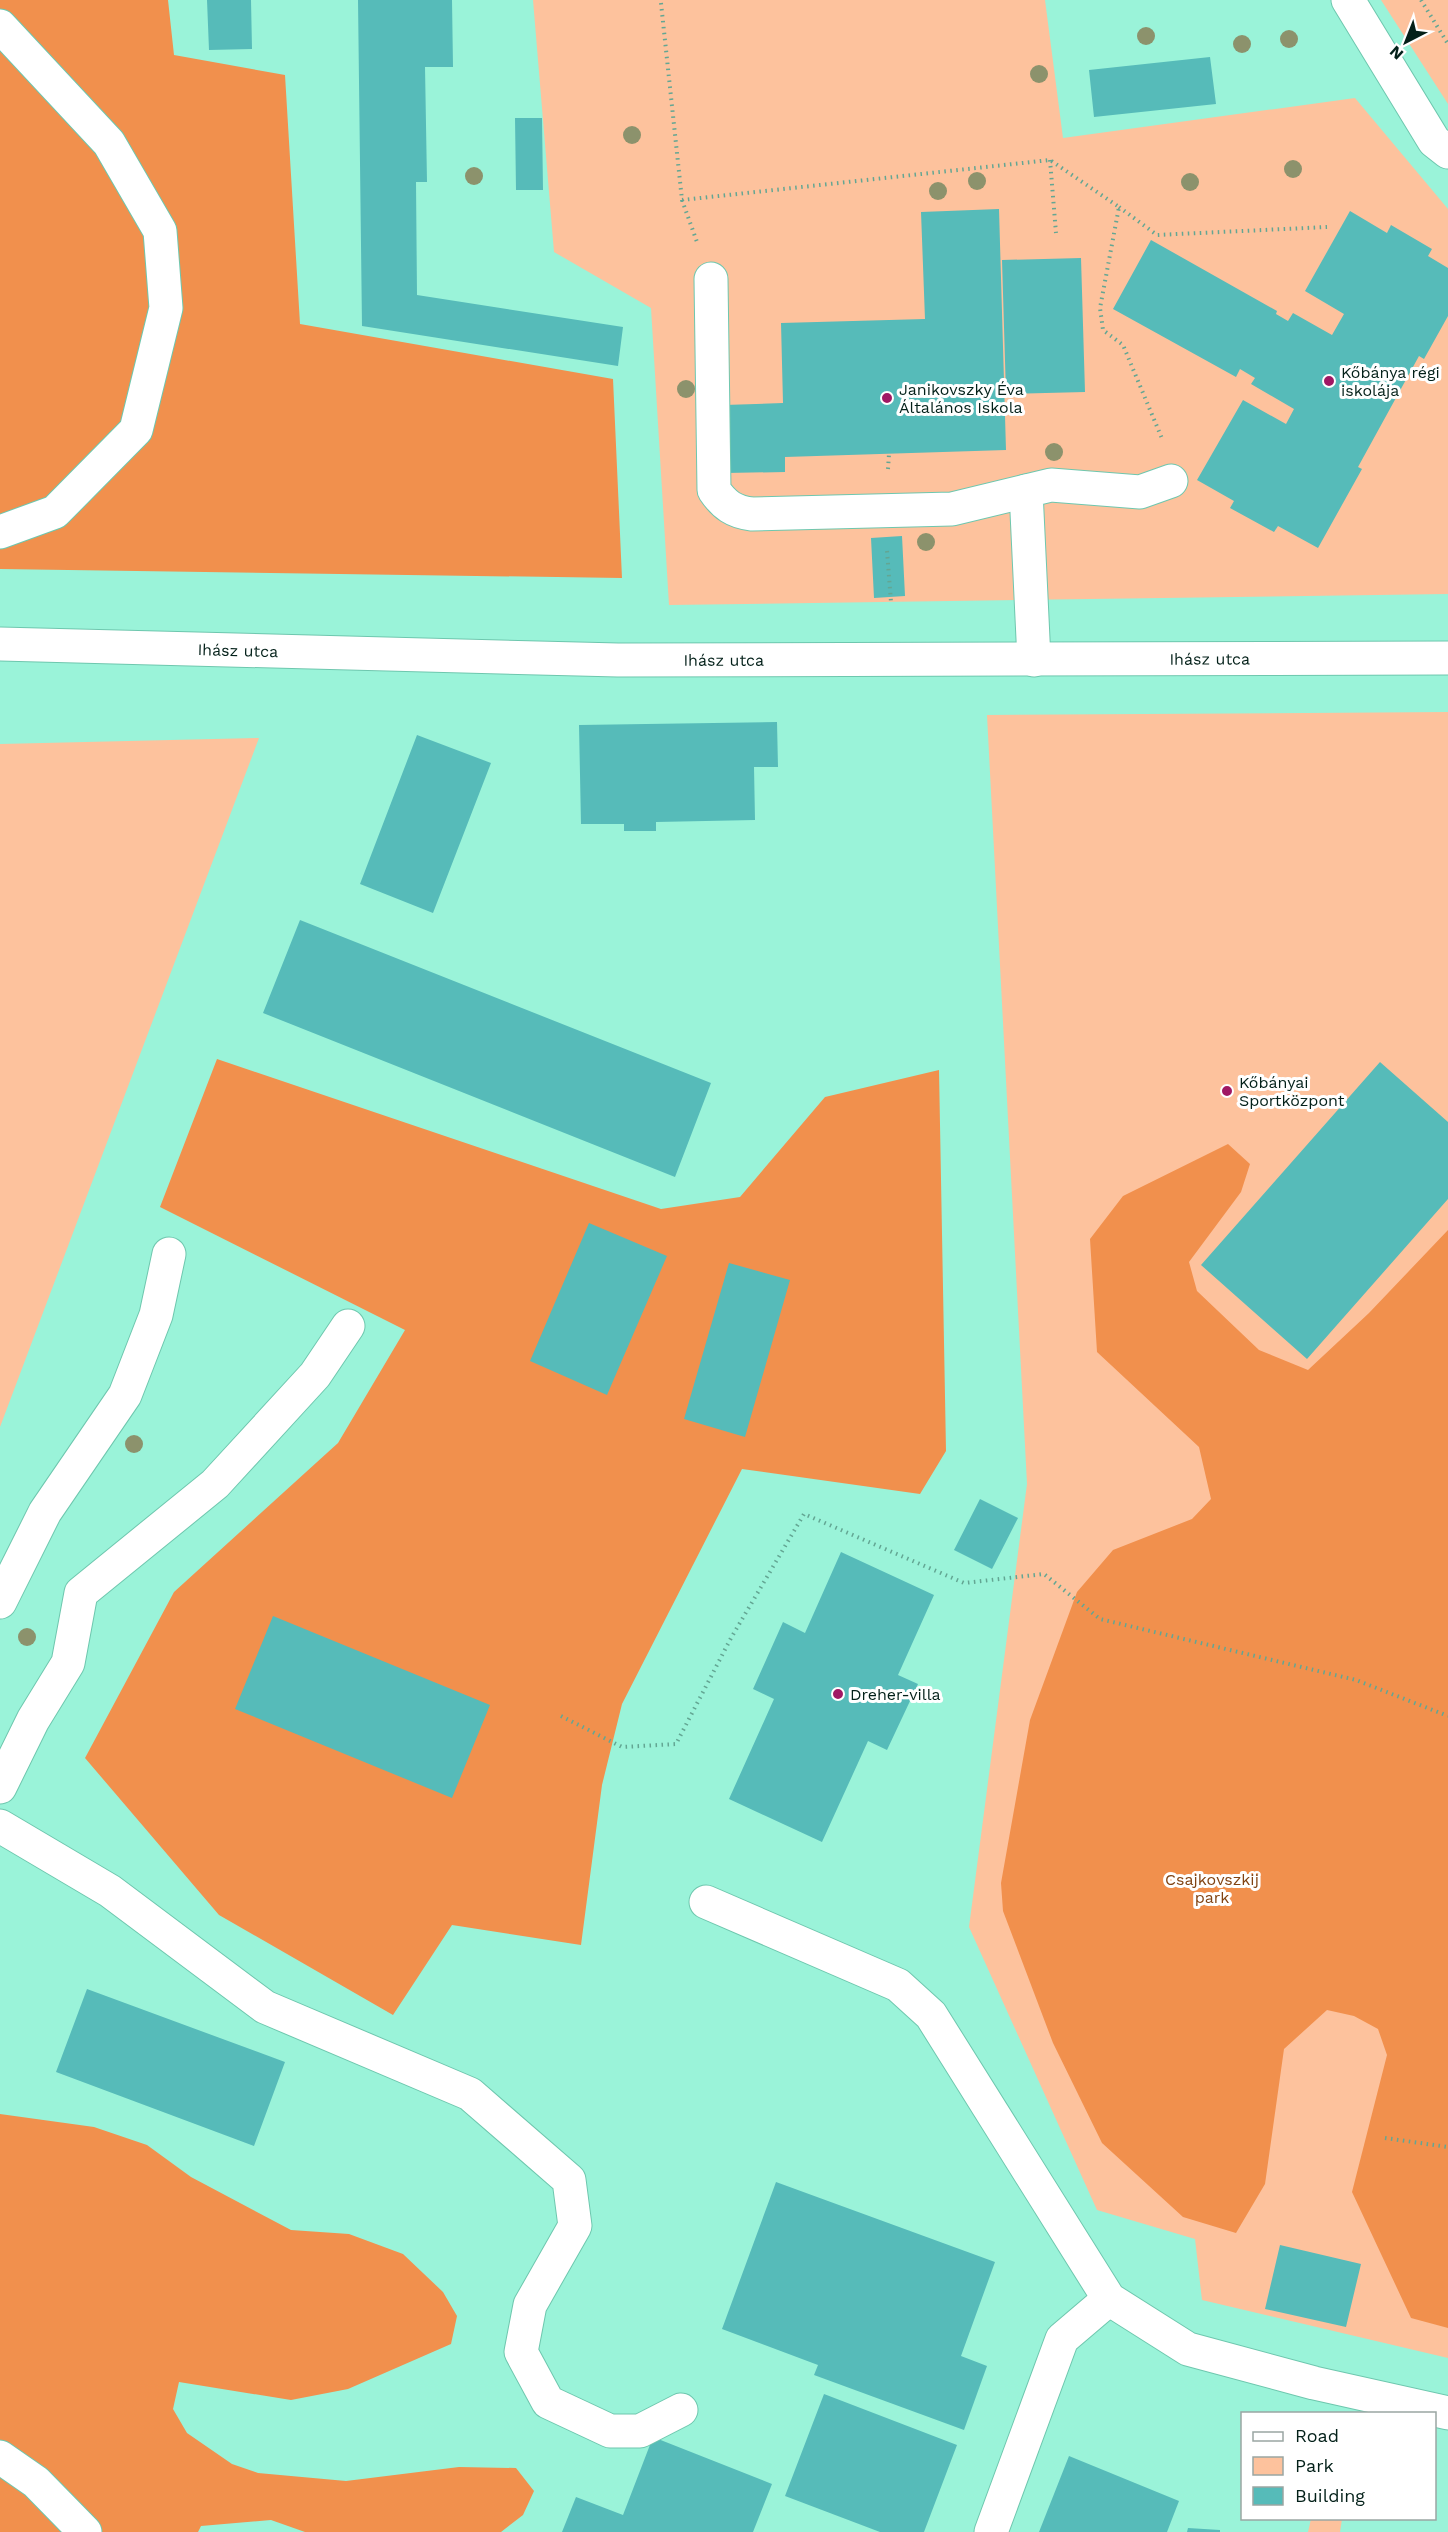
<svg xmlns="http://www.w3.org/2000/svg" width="1448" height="2532" font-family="'Work Sans',sans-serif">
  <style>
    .green { fill: #fdc29d }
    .forest { fill: #f1904d }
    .building { fill: #56bbb9 }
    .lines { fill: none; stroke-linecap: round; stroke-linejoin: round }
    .minor-casing { stroke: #6ec7ae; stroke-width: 35 }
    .path { stroke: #63a693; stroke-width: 4; stroke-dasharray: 1.5 4.5; stroke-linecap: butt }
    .minor { stroke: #fff; stroke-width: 33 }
    .tree { fill: #8c926c }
    .poi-dot { fill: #a01864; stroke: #fff; stroke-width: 2 }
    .labels { text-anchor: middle; stroke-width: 6; stroke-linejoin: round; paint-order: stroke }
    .poi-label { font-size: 16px; fill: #032019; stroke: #fff; text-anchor: start }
    .street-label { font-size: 16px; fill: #032019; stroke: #fff }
    .park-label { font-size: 16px; fill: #814312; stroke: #fff }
  </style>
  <rect width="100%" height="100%" fill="#9af3d9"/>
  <!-- green -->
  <path class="green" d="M533 0H1045L1063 138 1355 98 1448 209V594L669 605 651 308 554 252Z
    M1381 0H1448V104Z
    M1448 712V2358L1202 2300 1195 2239 1097 2210 969 1927 1027 1484 987 715Z
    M259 738 0 1427V744Z
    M1311 2519H1342L1340 2532H1308Z"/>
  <!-- forest -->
  <path class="forest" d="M0 0H168L174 55 285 75 300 324 613 379 622 578 0 569Z
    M217 1059 661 1209 740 1197 825 1097 939 1070 946 1451 920 1494 742 1469 622 1704 602 1785 581 1945 452 1925 393 2015 219 1915 85 1758 174 1592 338 1443 405 1330 160 1207Z
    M1228 1144 1250 1164 1241 1192 1189 1262 1197 1291 1259 1350 1308 1370 1369 1313 1448 1230V2328L1411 2318 1352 2192 1387 2055 1378 2029 1354 2016 1327 2010 1284 2049 1265 2184 1236 2233 1183 2217 1102 2143 1053 2043 1003 1911 1001 1883 1030 1720 1077 1592 1113 1550 1192 1519 1211 1499 1199 1447 1097 1352 1090 1239 1123 1196Z
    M0 2114 94 2127 147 2145 191 2177 291 2230 349 2234 403 2254 443 2292 457 2316 451 2344 348 2389 291 2400 179 2382 173 2409 187 2433 232 2464 258 2473 346 2481 459 2467 516 2468 534 2491 523 2515 501 2532H305L271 2520 201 2526 198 2532H0Z"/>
  <!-- building -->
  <path class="building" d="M207 0H251L252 49 209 50Z
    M358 0H452L453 67H425L427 182H416L417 295 623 327 618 366 362 326Z
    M1210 57 1216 104 1094 117 1089 70Z
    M515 118H542L543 190H516Z
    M999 209 1006 450 785 457V472L726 473 724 405 783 403 781 323 925 319 921 212Z
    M1350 211 1387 233 1391 225 1432 249 1428 256 1448 268V316L1424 359 1419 356 1358 467 1362 469 1318 548 1278 526 1274 532 1230 508 1234 501 1197 480 1243 400 1286 424 1294 409 1251 384 1255 378 1240 369 1236 377 1113 309 1151 240 1277 311 1276 314 1288 321 1293 313 1332 335 1344 314 1305 291Z
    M1081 258 1085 392 1006 394 1002 260Z
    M902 536 905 596 874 598 871 538Z
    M777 722 778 767H754L755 820 656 822V831H624V824H581L579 725Z
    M417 735 491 763 433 913 360 884Z
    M300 920 711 1083 675 1177 263 1013Z
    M1380 1062 1448 1122V1199L1307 1359 1201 1265Z
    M589 1223 667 1256 607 1395 530 1361Z
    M729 1263 790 1280 745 1437 684 1419Z
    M980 1499 1018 1518 992 1569 954 1550Z
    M841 1552 934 1595 898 1675 918 1684 887 1750 868 1741 822 1842 729 1799 774 1699 753 1689 783 1622 805 1633Z
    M273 1616 490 1705 452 1798 235 1709Z
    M87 1989 285 2062 254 2146 56 2072Z
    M776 2182 995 2262 961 2356 987 2366 964 2430 814 2375 818 2365 722 2329Z
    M1280 2245 1361 2264 1346 2327 1265 2309Z
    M824 2394 957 2445 924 2532H880L785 2496Z
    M653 2437 772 2484 753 2532H562L576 2497 623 2515Z
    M1069 2456 1179 2501 1167 2532H1039Z
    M1188 2528 1220 2530V2532H1187Z"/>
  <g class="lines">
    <!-- minor casing -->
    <g class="minor-casing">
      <g id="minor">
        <path d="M1348 0 1434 141 1448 152"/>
        <path d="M0 26 109 143 160 231 166 308 136 430 55 512 0 532"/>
        <path d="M711 279 714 490C724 505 734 512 752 514L952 509 1026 491"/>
        <path id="s1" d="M0 644 618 660 1448 658"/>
        <path d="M1034 660 1026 491 1051 485 1140 492 1171 481"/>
        <path d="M0 1602 45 1512 125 1395 156 1315 169 1254"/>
        <path d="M0 1787 33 1720 68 1663 81 1593 215 1484 315 1375 348 1326"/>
        <path d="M0 1826 110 1891 265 2007 470 2094 569 2180 575 2226 530 2305 521 2352 548 2402 610 2431H640L681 2410"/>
        <path d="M706 1902 898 1985 931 2015 1109 2299 1188 2349 1314 2383 1448 2413"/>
        <path d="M0 2457 36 2482 85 2532"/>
        <path d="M991 2532 1062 2339 1109 2299"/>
      </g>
    </g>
    <!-- path -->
    <path class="path" d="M1421 0 1448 44
      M661 3 682 200 1050 160 1119 207 1100 308 1103 330 1123 345 1163 441
      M1050 160 1056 233
      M682 200 697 242
      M1119 207 1157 235 1327 227
      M888 469 889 454
      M887 551 891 602
      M561 1716 622 1747 676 1744 731 1638 804 1514 964 1583 1044 1574 1100 1619 1356 1680 1448 1716
      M1385 2138 1448 2147"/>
    <!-- minor -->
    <use href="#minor" class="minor"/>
  </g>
  <!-- trees -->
  <g class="tree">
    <circle cx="1146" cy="36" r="9"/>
    <circle cx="1289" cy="39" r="9"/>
    <circle cx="1242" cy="44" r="9"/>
    <circle cx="1039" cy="74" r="9"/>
    <circle cx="632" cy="135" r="9"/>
    <circle cx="1293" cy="169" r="9"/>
    <circle cx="474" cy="176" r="9"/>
    <circle cx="977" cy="181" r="9"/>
    <circle cx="1190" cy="182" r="9"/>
    <circle cx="938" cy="191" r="9"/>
    <circle cx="686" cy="389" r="9"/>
    <circle cx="1054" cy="452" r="9"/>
    <circle cx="926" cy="542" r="9"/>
    <circle cx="134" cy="1444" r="9"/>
    <circle cx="27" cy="1637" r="9"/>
  </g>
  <!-- markers -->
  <g class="poi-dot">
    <circle cx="1329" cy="381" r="6"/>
    <circle cx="887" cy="398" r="6"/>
    <circle cx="1227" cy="1091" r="6"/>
    <circle cx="838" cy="1694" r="6"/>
  </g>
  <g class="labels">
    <!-- poi labels -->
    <g class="poi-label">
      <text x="1341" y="378">Kőbánya régi<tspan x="1341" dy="18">iskolája</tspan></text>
      <text x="899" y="395">Janikovszky Éva<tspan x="899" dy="18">Általános Iskola</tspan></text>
      <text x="1239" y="1088">Kőbányai<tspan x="1239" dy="18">Sportközpont</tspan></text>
      <text x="850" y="1700">Dreher-villa</text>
    </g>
    <!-- street labels -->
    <g class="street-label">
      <text dy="6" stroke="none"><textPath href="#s1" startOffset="238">Ihász utca</textPath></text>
      <text dy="6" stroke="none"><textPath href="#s1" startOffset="1210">Ihász utca</textPath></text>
      <text dy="6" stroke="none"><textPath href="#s1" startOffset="724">Ihász utca</textPath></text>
    </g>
    <!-- park labels -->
    <g class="park-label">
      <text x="1212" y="1885">Csajkovszkij<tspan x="1212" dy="18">park</tspan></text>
    </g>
  </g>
  <!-- legend -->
  <rect x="1241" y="2412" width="195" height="108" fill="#ffffff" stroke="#9aa6a3" stroke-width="1.5"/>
  <rect x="1253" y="2432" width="30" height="9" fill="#ffffff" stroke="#9aa6a3" stroke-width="1.5"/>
  <text x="1295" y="2442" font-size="18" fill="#032019">Road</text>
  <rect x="1253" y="2457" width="30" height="18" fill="#fdc29d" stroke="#9aa6a3" stroke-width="1.5"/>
  <text x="1295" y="2472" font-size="18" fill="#032019">Park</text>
  <rect x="1253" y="2487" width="30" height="18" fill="#56bbb9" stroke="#9aa6a3" stroke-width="1.5"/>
  <text x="1295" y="2502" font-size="18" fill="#032019">Building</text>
  <!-- north arrow -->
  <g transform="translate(1406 42) rotate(222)" stroke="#ffffff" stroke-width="4.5" paint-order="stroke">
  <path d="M0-4.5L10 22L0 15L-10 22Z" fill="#032019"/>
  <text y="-9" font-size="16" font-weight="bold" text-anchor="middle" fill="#032019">N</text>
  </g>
</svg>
